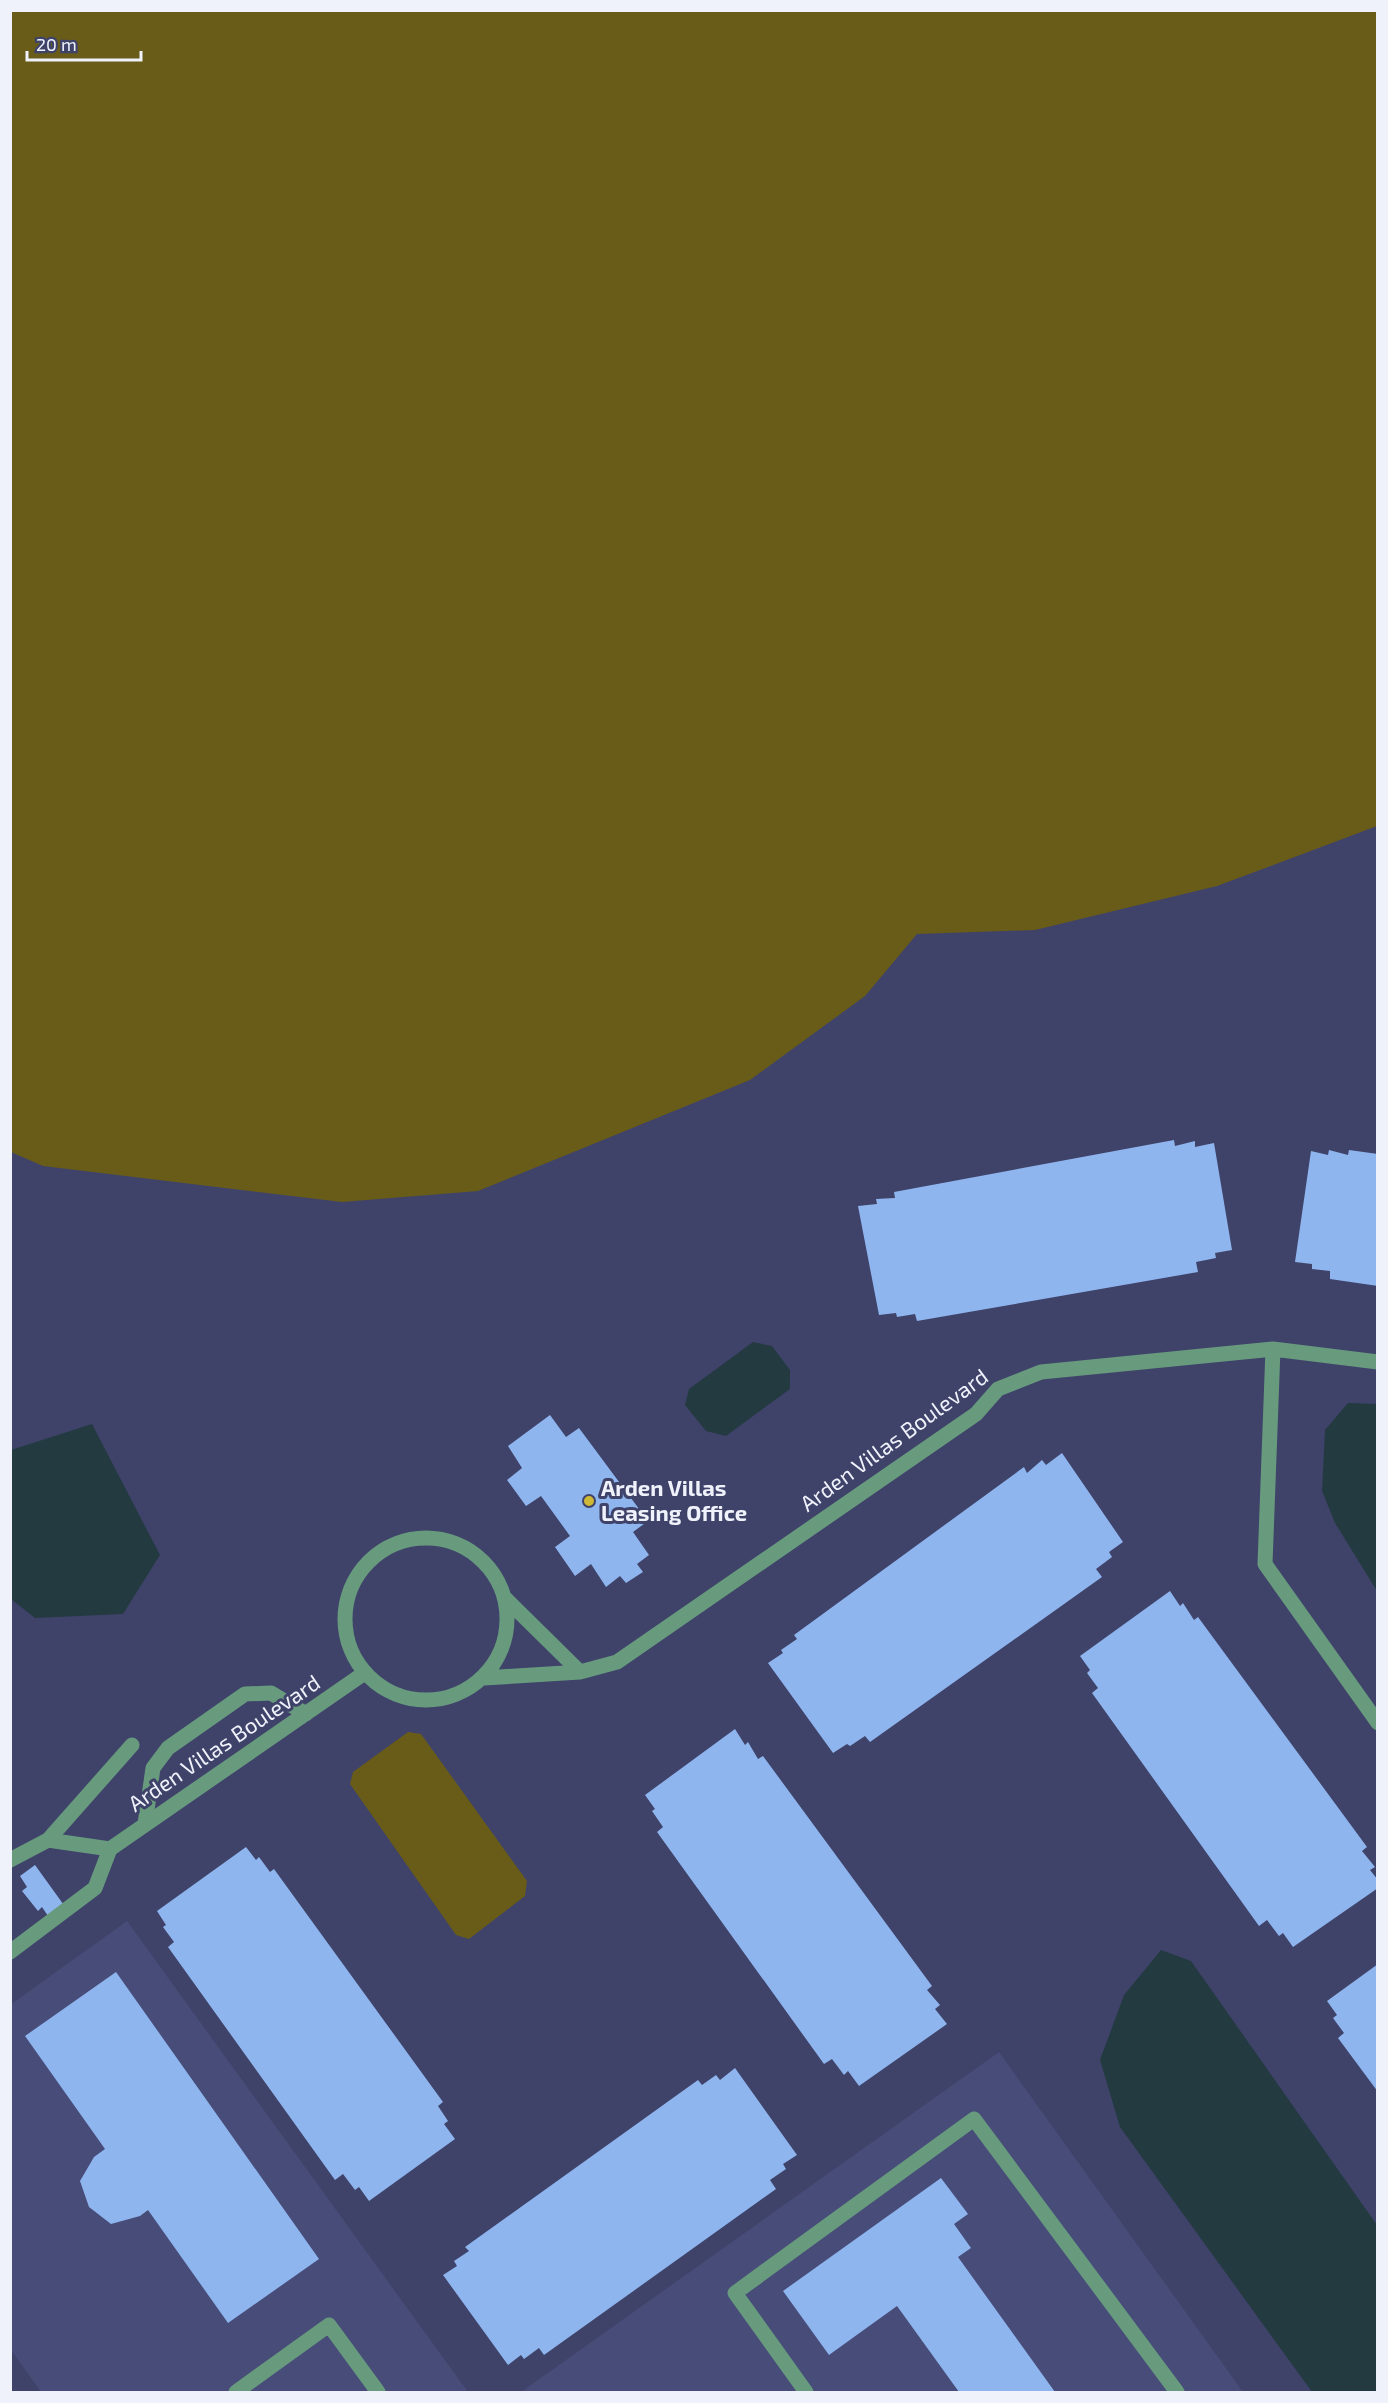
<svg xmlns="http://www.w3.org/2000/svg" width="1388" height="2403" font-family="'Exo 2',sans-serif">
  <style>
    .built { fill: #474c79 }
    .green { fill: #695c18 }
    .water { fill: #233a41 }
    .building { fill: #8fb5ef }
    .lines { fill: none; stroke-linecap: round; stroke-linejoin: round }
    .minor { stroke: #689b7e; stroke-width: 15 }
    .poi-dot { fill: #cfb837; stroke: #3f4369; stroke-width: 2 }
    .labels { text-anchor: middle; stroke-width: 6; stroke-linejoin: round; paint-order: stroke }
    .street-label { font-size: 22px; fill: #f0f2fb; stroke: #3f4369 }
    .poi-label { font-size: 22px; font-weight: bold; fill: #f0f2fb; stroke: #3f4369; text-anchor: start }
  </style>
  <rect width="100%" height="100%" fill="#3f4369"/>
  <!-- built -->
  <path class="built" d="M127 1921 468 2392H41L11 2350 10 2005Z
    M999 2052 1243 2392H521Z"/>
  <!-- green -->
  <path class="green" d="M11 10 1377 11V826L1217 886 1035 930 917 934 865 996 750 1080 478 1191 342 1202 43 1166 11 1152Z
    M408 1732 421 1734 527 1881 525 1896 469 1939 456 1935 350 1784 353 1772Z"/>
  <!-- water -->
  <path class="water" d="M753 1342 772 1346 790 1370V1389L726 1436 706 1431 685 1405 689 1389Z
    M1348 1403 1377 1404V1591L1335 1523 1322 1491 1325 1430Z
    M92 1424 160 1555 123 1614 35 1618 11 1599V1450Z
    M1161 1950 1191 1961 1377 2225V2392H1312L1120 2127 1100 2060 1124 1995Z"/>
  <!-- building -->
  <path class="building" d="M1174 1140 1175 1146 1195 1141V1147L1214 1143 1232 1250 1215 1253 1216 1258 1196 1262 1198 1272 917 1321 915 1314 897 1317 896 1313 879 1315 858 1206 877 1204 876 1199 895 1198 894 1192Z
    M1329 1150 1348 1155 1349 1150 1378 1154V1286L1330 1279V1271L1312 1269V1264L1295 1262 1311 1151 1328 1155Z
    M550 1415 566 1437 579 1428 648 1521 633 1532 649 1555 637 1564 643 1572 626 1583 620 1576 606 1587 591 1564 575 1576 555 1547 570 1536 541 1496 526 1506 507 1480 522 1468 508 1446Z
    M1062 1453 1123 1542 1109 1552 1112 1557 1096 1569 1102 1577 870 1742 865 1736 850 1746 847 1744 833 1753 768 1663 783 1653 781 1650 797 1639 794 1635 1024 1467 1027 1473 1042 1460 1046 1465Z
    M1170 1591 1180 1606 1183 1603 1194 1620 1198 1617 1367 1847 1362 1851 1375 1867 1370 1870 1378 1880V1888L1293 1947 1283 1933 1279 1936 1267 1920 1259 1926 1092 1693 1098 1688 1087 1673 1090 1670 1080 1656Z
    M735 1729 745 1745 748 1742 758 1759 763 1756 932 1986 927 1990 940 2005 935 2009 947 2024 859 2086 848 2071 844 2075 832 2059 824 2064 657 1832 663 1827 652 1811 655 1809 645 1795Z
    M246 1847 256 1860 259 1857 270 1872 274 1869 443 2102 438 2106 448 2121 444 2124 455 2139 369 2201 359 2187 355 2190 343 2174 335 2180 168 1947 174 1942 163 1927 166 1925 157 1911Z
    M35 1865 66 1908 50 1919 42 1907 38 1911 22 1891 27 1887 20 1876Z
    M1378 1964V2092L1338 2038 1344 2033 1333 2018 1337 2015 1327 2001Z
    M116 1972 319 2259 228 2323 148 2210 140 2216 111 2224 89 2207 80 2181 94 2157 105 2149 25 2036Z
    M735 2068 797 2155 783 2164 786 2169 770 2180 776 2189 544 2355 539 2348 524 2359 521 2355 508 2365 443 2275 457 2266 454 2261 469 2251 465 2247 698 2080 702 2085 716 2075 720 2080Z
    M941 2178 968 2214 954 2224 971 2248 958 2257 1055 2392H959L897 2306 829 2355 783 2291Z"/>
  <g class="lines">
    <!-- minor -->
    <path class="minor" d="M1273 1349 1265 1564 1378 1723
      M345 1619a81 81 0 1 1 162 0a81 81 0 1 1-162 0Z
      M505 1598 580 1672
      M484 1678 580 1672 617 1662 976 1414 998 1389 1041 1372 1273 1349 1378 1362
      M145 1824 153 1768 168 1748 245 1694 271 1693 306 1714
      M48 1840 132 1745
      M10 1860 48 1840 110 1849
      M10 1952 95 1888 110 1849 363 1674
      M236 2392 329 2325 378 2392
      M806 2392 735 2293 974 2119 1177 2392"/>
  </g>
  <!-- markers -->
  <circle class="poi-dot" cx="589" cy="1501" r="6"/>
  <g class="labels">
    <!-- street labels -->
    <g class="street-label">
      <text transform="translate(894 1440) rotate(-36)" y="8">Arden Villas Boulevard</text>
      <text transform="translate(224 1743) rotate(-34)" y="8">Arden Villas Boulevard</text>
    </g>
    <!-- poi labels -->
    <g class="poi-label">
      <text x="601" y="1496">Arden Villas<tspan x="601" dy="25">Leasing Office</tspan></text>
    </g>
  </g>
  <!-- border -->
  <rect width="1388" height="2403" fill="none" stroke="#f0f2fb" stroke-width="24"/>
  <!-- scale -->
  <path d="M27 51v9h114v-9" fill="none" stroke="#f0f2fb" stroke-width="3"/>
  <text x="36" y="51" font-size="18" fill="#f0f2fb" stroke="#3f4369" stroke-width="4.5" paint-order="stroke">20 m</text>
</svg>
